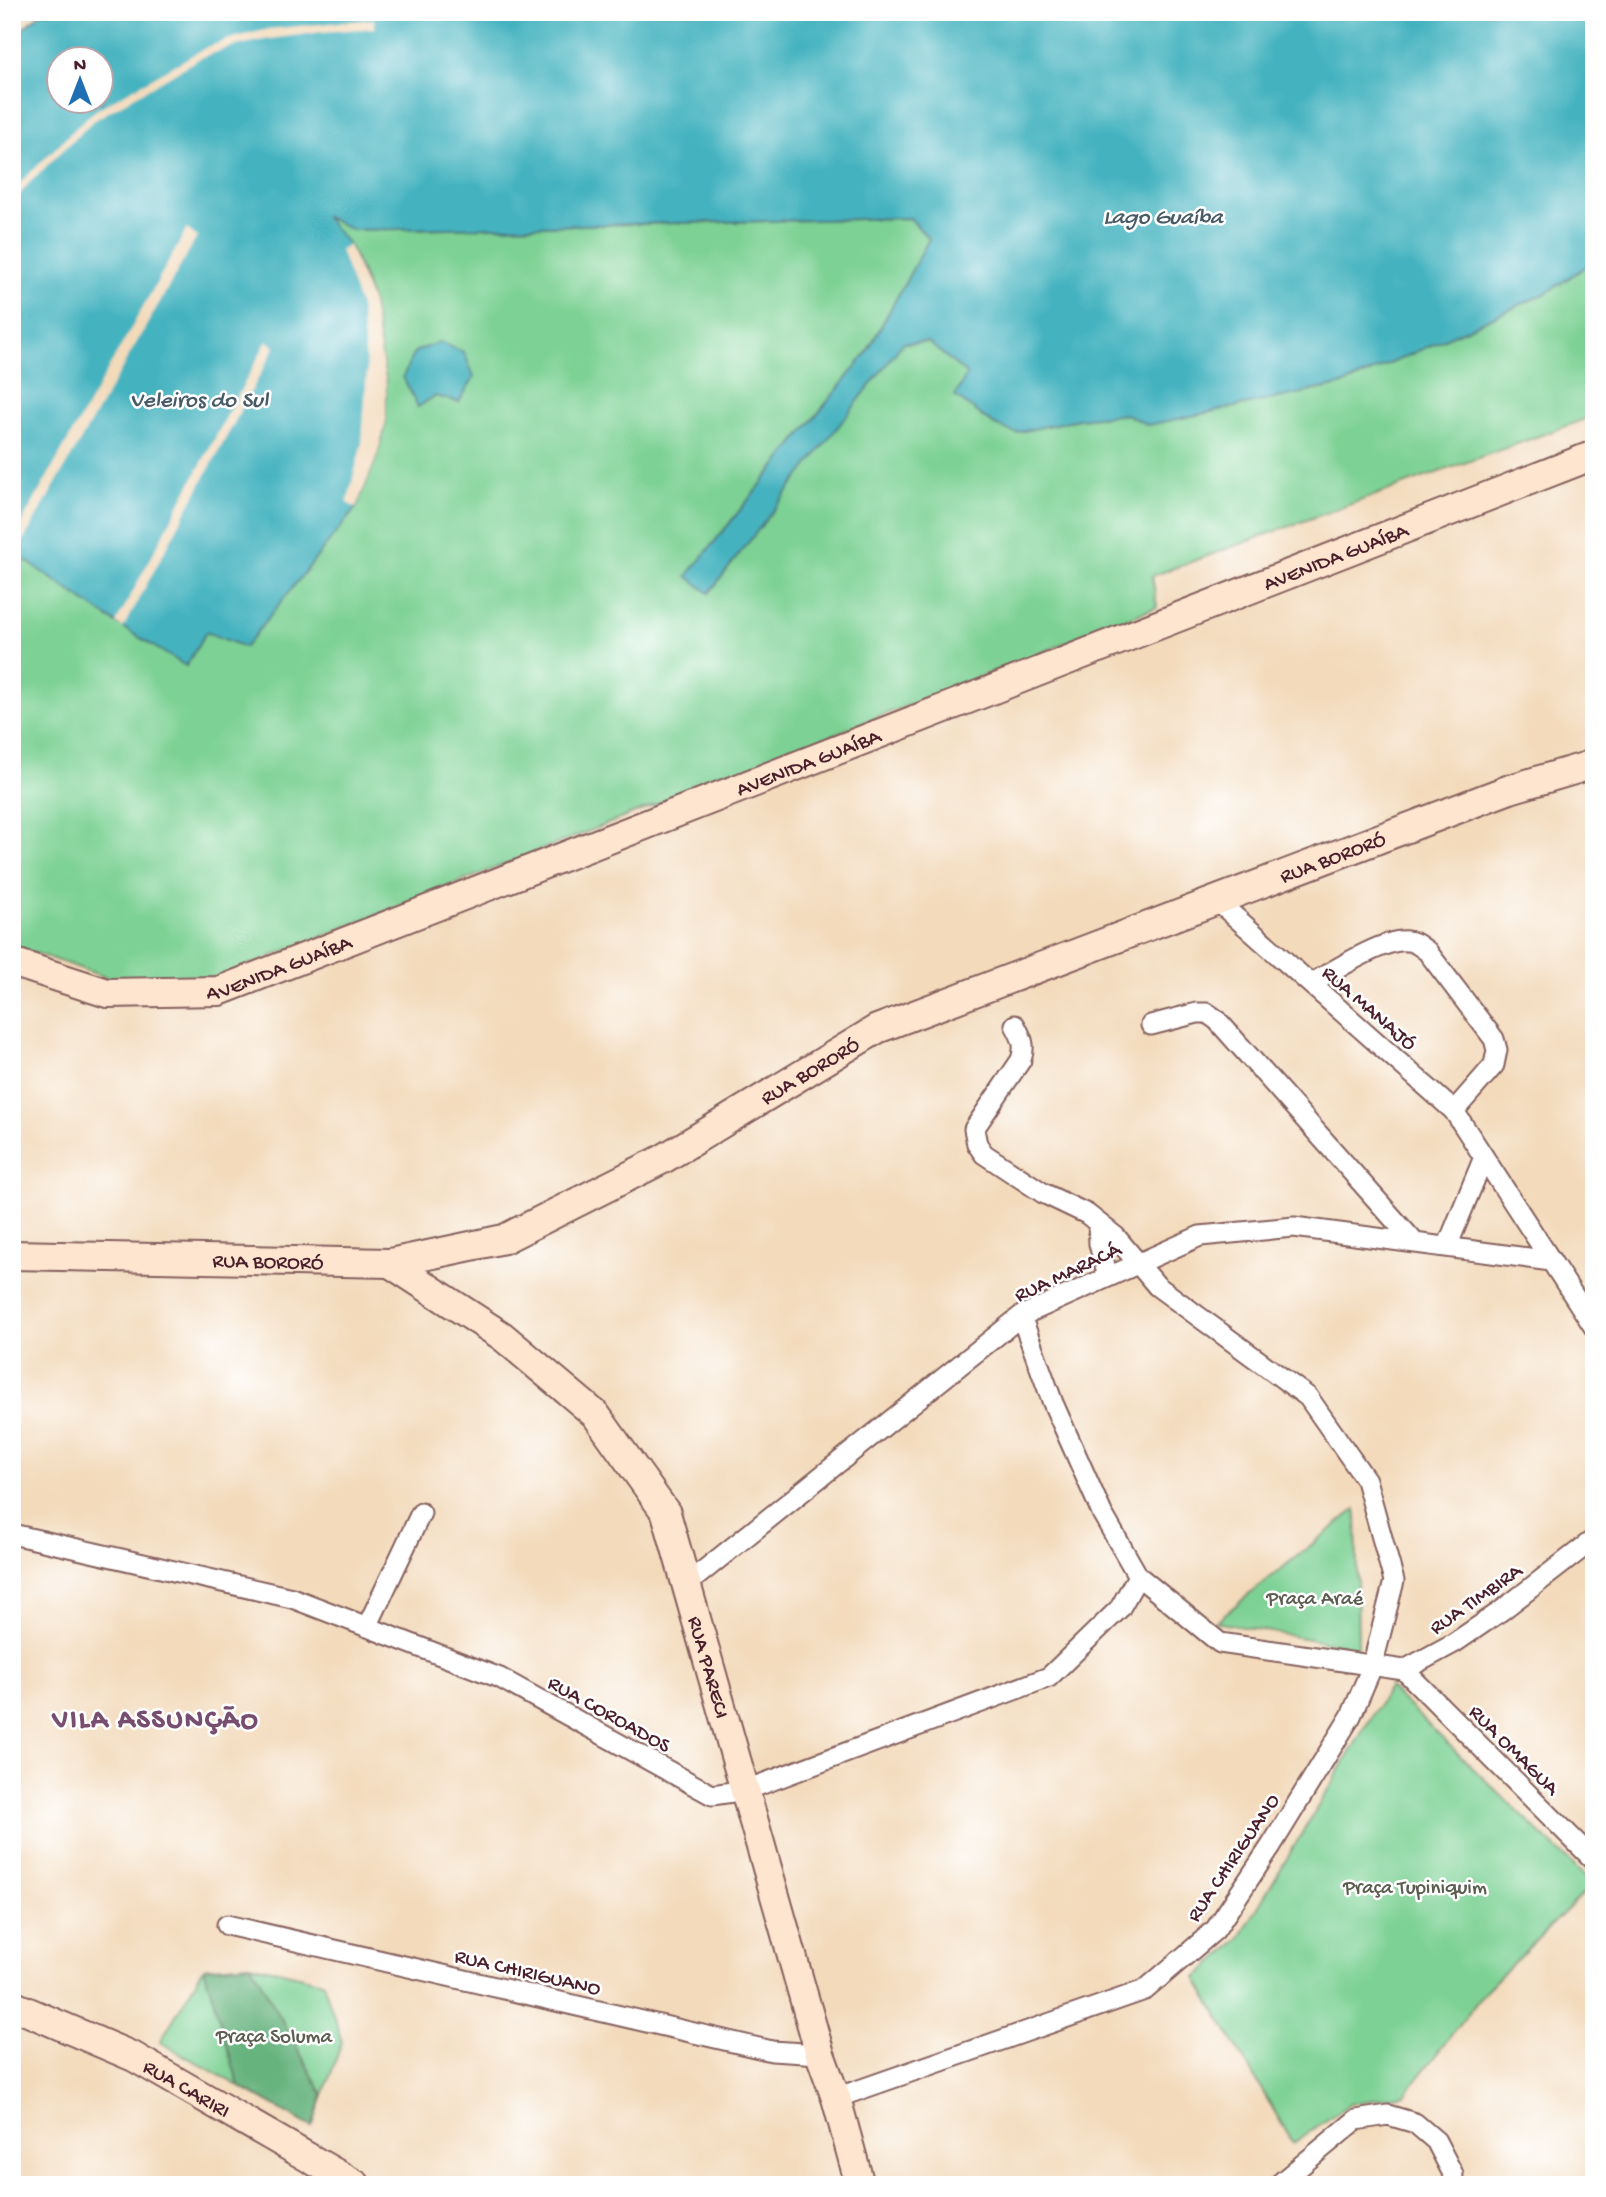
<svg xmlns="http://www.w3.org/2000/svg" width="1606" height="2197" font-family="'Gochi Hand',sans-serif">
  <style>
    .green { fill: #7dd194; stroke: #647860; stroke-width: 2 }
    .forest { fill: #66b37e; stroke: #586954; stroke-width: 2 }
    .water { fill: #45b3bf; stroke: #486975; stroke-width: 2; fill-rule: evenodd }
    .pier { fill: #f3dabb }
    .lines { fill: none; stroke-linecap: round; stroke-linejoin: round }
    .street-casing { stroke: #85605d; stroke-width: 23 }
    .secondary-casing { stroke: #85605d; stroke-width: 32 }
    .street { stroke: #fff; stroke-width: 19 }
    .secondary { stroke: #fde5d0; stroke-width: 28 }
    .labels { text-anchor: middle; stroke-width: 5; stroke-linejoin: round; paint-order: stroke }
    .street-label { font-size: 21px; fill: #4a1f2b; stroke: #fff }
    .park-label { font-size: 21px; fill: #5c5d50; stroke: #fff }
    .water-label { font-size: 23px; font-style: italic; fill: #485a66; stroke: #fff }
    .district-label { font-size: 28px; font-weight: bold; letter-spacing: 2px; fill: #774e6f; stroke: #fff }
  </style>
  <rect width="100%" height="100%" fill="#fff"/>
  <filter id="ink" filterUnits="userSpaceOnUse"><feTurbulence type="fractalNoise" baseFrequency=".0143" numOctaves="2"/><feDisplacementMap in="SourceGraphic" scale="14" xChannelSelector="R" yChannelSelector="G"/><feConvolveMatrix kernelMatrix="1 2 1 2 8 2 1 2 1" color-interpolation-filters="sRGB"/></filter>
  <filter id="wash" filterUnits="userSpaceOnUse"><feTurbulence type="fractalNoise" baseFrequency=".00686" numOctaves="4" result="noise"/><feDisplacementMap in="SourceGraphic" scale="28" xChannelSelector="R" yChannelSelector="G"/><feGaussianBlur stdDeviation="1.57" result="paint"/><feColorMatrix in="noise" values="0 0 0 0 0 0 0 0 0 0 0 0 0 0 0 0 0 1.4 0 .05"/><feComposite in="paint" operator="in"/></filter>
  <g filter="url(#wash)">
    <rect width="100%" height="100%" fill="#f3dabb"/>
    <!-- green -->
    <path class="green" d="M322 215 353 230 910 218 929 239 866 354 687 576 709 593 902 343 928 342 967 374 981 416 995 425 1015 433 1078 419 1127 414 1148 425 1345 384 1546 293 1594 261V416L1152 576 1157 607 217 978 111 979 12 945V551L116 623 186 665 206 632 356 508 364 485 386 384 372 303 363 275 349 245Z
      M1356 1509 1358 1648 1215 1622Z
      M1389 1687 1593 1884 1488 1988 1405 2094 1350 2104 1293 2143 1196 1978 1239 1939Z
      M251 1964 323 1982 342 2042 312 2127 160 2042 204 1968Z"/>
    <!-- forest -->
    <path class="forest" d="M251 1964 323 2095 312 2127 239 2086 204 1968Z"/>
    <!-- water -->
    <path class="water" d="M42 12H1594V261L1546 293 1345 384 1148 425 1126 414 1078 419 1015 433 995 425 955 396 967 374 928 342 903 343 709 593 687 576 866 354 929 239 910 218 353 230 324 216 349 245 372 303 386 384V421L377 456 356 508 245 647 206 632 186 666 116 623 12 551V38ZM60 60H102V102H60Z
      M439 342 464 352 474 377 459 402 435 396 418 407 403 377 414 352Z"/>
    <!-- pier -->
    <path class="pier" d="M374 19V28L321 32 263 40 231 47 200 58 93 121 29 183 12 204 14 189 86 118 99 108 207 47 233 38 269 29Z
      M187 229 197 237 16 553 12 551V540Z
      M349 245 372 303 386 384V421L377 456 356 508 347 503 362 443 367 371 360 306 340 250Z
      M267 341 275 347 123 628 116 623Z"/>
  </g>
  <g filter="url(#ink)">
    <g class="lines">
      <!-- street casing -->
      <g class="street-casing">
        <path id="street" d="M1216 900 1454 1111 1594 1327
          M1311 984C1332 972 1384 938 1407 941 1415 941 1421 947 1427 951L1494 1039 1497 1050 1494 1065 1454 1111
          M1151 1025 1197 1013H1207L1217 1020 1415 1243
          M1098 1223 1099 1244 1108 1277
          M1447 1247 1484 1157
          M1021 1316 1053 1403 1102 1513 1138 1576 1220 1643 1404 1670 1454 1643 1501 1611 1594 1539
          M12 1534 292 1598 500 1678 712 1795 746 1790 1049 1677 1120 1608 1138 1576
          M687 1584 1021 1316 1200 1236 1294 1227 1551 1261
          M367 1627 421 1513
          M1404 1670 1594 1860
          M227 1925 772 2051 820 2054
          M836 2098 1145 1990 1215 1930 1271 1846 1351 1716 1372 1667 1394 1581 1366 1480 1308 1397 1157 1286 1116 1237 1087 1214 1043 1193 984 1154 977 1144 974 1129 1021 1060C1026 1045 1022 1038 1015 1025
          M1278 2185 1356 2120 1388 2115 1415 2123 1436 2141 1453 2174 1452 2185"/>
      </g>
      <!-- secondary casing -->
      <g class="secondary-casing">
        <g id="secondary">
          <path id="s1" d="M12 962 107 993 219 991 1594 455"/>
          <path id="s2" d="M12 1255 390 1263 504 1239 663 1159 877 1029 1510 789 1594 764"/>
          <path id="s3" d="M390 1263 502 1336 596 1415 666 1513 820 2054 836 2098 860 2185"/>
          <path id="s4" d="M12 2005 134 2057 356 2185"/>
        </g>
      </g>
      <!-- street -->
      <use href="#street" class="street"/>
      <!-- secondary -->
      <use href="#secondary" class="secondary"/>
    </g>
  </g>
  <g class="labels">
    <!-- street labels -->
    <g class="street-label">
      <text dy="7" stroke="none"><textPath href="#s1" startOffset="1410">AVENIDA GUAÍBA</textPath></text>
      <text dy="7" stroke="none"><textPath href="#s1" startOffset="844">AVENIDA GUAÍBA</textPath></text>
      <text dy="7" stroke="none"><textPath href="#s2" startOffset="1410">RUA BORORÓ</textPath></text>
      <text dy="7" stroke="none"><textPath href="#s1" startOffset="276">AVENIDA GUAÍBA</textPath></text>
      <text transform="translate(1370 1007) rotate(41)" y="7">RUA MANAJÓ</text>
      <text dy="7" stroke="none"><textPath href="#s2" startOffset="844">RUA BORORÓ</textPath></text>
      <text dy="7" stroke="none"><textPath href="#s2" startOffset="256">RUA BORORÓ</textPath></text>
      <text transform="translate(1067 1271) rotate(-25)" y="7">RUA MARACÁ</text>
      <text transform="translate(1475 1598) rotate(-35)" y="7">RUA TIMBIRA</text>
      <text dy="7" stroke="none"><textPath href="#s3" startOffset="537">RUA PARECI</textPath></text>
      <text transform="translate(610 1713) rotate(29)" y="7">RUA COROADOS</text>
      <text transform="translate(1515 1749) rotate(45)" y="7">RUA OMAGUA</text>
      <text transform="translate(1232 1857) rotate(-56)" y="7">RUA CHIRIGUANO</text>
      <text transform="translate(528 1971) rotate(13)" y="7">RUA CHIRIGUANO</text>
      <text dy="7" stroke="none"><textPath href="#s4" startOffset="194">RUA CARIRI</textPath></text>
    </g>
    <!-- park labels -->
    <g class="park-label">
      <text x="1315" y="1604">Praça Araé</text>
      <text x="1415" y="1893">Praça Tupiniquim</text>
      <text x="274" y="2042">Praça Soluma</text>
    </g>
    <!-- water labels -->
    <g class="water-label">
      <text x="1163" y="223">Lago Guaíba</text>
      <text x="199" y="406">Veleiros do Sul</text>
    </g>
    <!-- district labels -->
    <g class="district-label">
      <text x="156" y="1727">VILA ASSUNÇÃO</text>
    </g>
  </g>
  <!-- margin -->
  <rect width="1606" height="2197" fill="none" stroke="#fff" stroke-width="42"/>
  <!-- north arrow -->
  <g transform="translate(80 80)"><circle r="33" fill="#ffffff" stroke="#b7a5aa" stroke-width="2"/>
  <path d="M0-5L12 26L0 18L-12 26Z" fill="#1f6fb2"/>
  <text y="-10" font-size="19" font-weight="bold" text-anchor="middle" fill="#4a1f2b">N</text>
  </g>
</svg>
